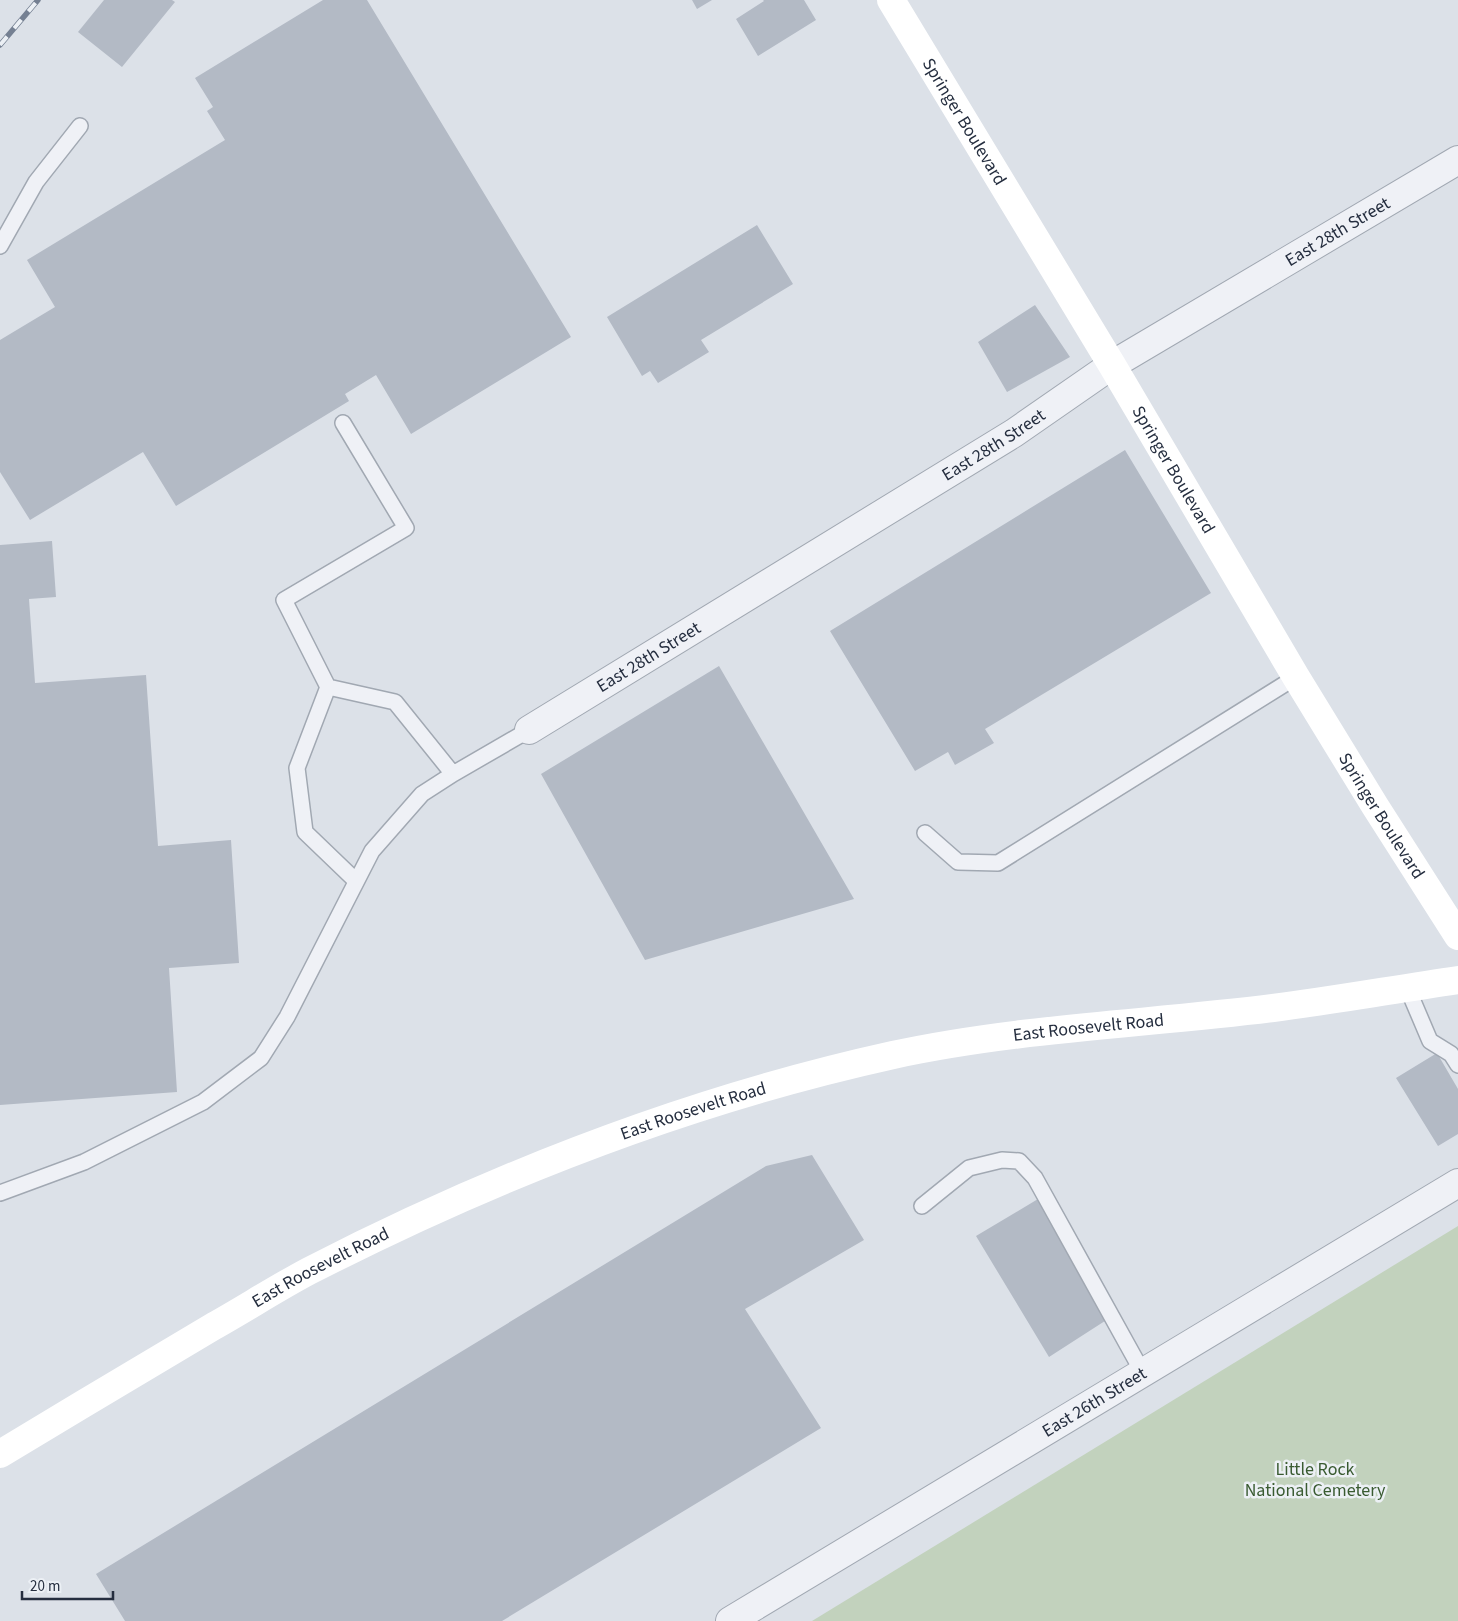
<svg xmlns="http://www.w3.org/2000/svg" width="1458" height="1621" font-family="'Source Sans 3',sans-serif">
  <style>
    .green { fill: #c2d2bd }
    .building { fill: #b3bac5 }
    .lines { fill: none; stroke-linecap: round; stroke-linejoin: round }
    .service-casing { stroke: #a1a8b2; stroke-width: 18 }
    .minor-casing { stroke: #a1a8b2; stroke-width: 30 }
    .service { stroke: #eff1f6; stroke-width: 15 }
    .minor { stroke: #eff1f6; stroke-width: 28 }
    .secondary { stroke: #fff; stroke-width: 28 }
    .rail-casing { stroke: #758092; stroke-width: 5.5 }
    .rail { stroke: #ecf0f5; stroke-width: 4; stroke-dasharray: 11; stroke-linecap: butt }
    .labels { text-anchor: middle; stroke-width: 5; stroke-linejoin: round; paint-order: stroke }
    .street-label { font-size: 18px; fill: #252e3f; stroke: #ecf0f5 }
    .park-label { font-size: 18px; fill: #395b31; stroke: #ecf0f5 }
  </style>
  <rect width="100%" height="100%" fill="#dce1e8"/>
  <!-- green -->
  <path class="green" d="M1458 1226V1621H812Z"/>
  <!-- building -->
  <path class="building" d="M104 0H172L175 2 122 67 78 32Z
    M323 0H367L571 337 411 434 376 375 345 394 349 401 176 506 143 452 30 520 0 472V340L55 307 27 260 225 140 207 111 213 107 195 78Z
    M692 0H712L697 9Z
    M763 0H804L816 20 758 56 736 19 764 1Z
    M757 225 793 284 701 340 709 352 658 383 650 371 642 376 607 317Z
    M1035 305 1070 357 1007 392 978 342Z
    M1125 450 1211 593 985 729 994 743 955 765 948 752 915 771 830 631Z
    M52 541 56 597 29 599 35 683 146 675 158 846 231 840 239 963 169 968 177 1092 0 1105V545Z
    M719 666 854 899 645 960 541 774Z
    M1437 1053 1458 1089V1134L1438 1146 1396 1078Z
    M812 1155 864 1240 745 1309 821 1428 502 1621H125L96 1574 766 1166Z
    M1038 1199 1108 1319 1049 1357 976 1236Z"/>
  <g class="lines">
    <!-- service casing -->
    <g class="service-casing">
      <path id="service" d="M0 246 36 182 80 126
        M328 687 284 600 406 528 343 423
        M925 833 958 862 998 863 1296 677
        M356 881 305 832 297 768 328 687 395 702 453 774
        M1407 987 1430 1041 1451 1054 1458 1065
        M0 1193 84 1162 203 1102 261 1058 287 1017 372 851 422 794 453 774 529 730
        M922 1206 969 1168 1002 1160 1019 1161 1035 1178 1143 1373"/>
    </g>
    <!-- minor casing -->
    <g class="minor-casing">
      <g id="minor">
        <path id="s1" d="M529 730 1014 433 1112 365 1458 160"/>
        <path id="s2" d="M730 1621 1458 1183"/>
      </g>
    </g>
    <!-- service -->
    <use href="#service" class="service"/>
    <!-- minor -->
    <use href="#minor" class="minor"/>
    <!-- secondary -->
    <g class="secondary">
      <path id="s3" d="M891 0 1112 365 1296 677 1375 806 1458 936"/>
      <path id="s4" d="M0 1454C71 1411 143 1368 214 1326 246 1308 277 1288 309 1271 494 1176 689 1100 893 1055 1018 1028 1146 1024 1273 1008 1335 1000 1396 989 1458 980"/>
    </g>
    <!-- rail casing -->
    <g class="rail-casing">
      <path id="rail" d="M0 45 38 0"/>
    </g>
    <!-- rail -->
    <use href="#rail" class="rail"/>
  </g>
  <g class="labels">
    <!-- street labels -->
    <g class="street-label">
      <text dy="6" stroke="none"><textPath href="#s3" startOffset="142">Springer Boulevard</textPath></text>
      <text dy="6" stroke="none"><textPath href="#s1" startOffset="950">East 28th Street</textPath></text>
      <text dy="6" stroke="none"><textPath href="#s1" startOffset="545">East 28th Street</textPath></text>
      <text dy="6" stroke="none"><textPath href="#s3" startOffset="548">Springer Boulevard</textPath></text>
      <text dy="6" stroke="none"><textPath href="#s1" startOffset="140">East 28th Street</textPath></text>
      <text dy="6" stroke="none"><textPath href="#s3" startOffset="952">Springer Boulevard</textPath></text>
      <text dy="6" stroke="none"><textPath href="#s4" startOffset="1181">East Roosevelt Road</textPath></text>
      <text dy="6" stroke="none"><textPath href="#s4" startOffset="776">East Roosevelt Road</textPath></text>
      <text dy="6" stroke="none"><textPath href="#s4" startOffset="371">East Roosevelt Road</textPath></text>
      <text dy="6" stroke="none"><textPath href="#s2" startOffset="425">East 26th Street</textPath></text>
    </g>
    <!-- park labels -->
    <g class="park-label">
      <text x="1315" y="1475">Little Rock<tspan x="1315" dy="21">National Cemetery</tspan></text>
    </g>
  </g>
  <!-- scale -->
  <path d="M22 1591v8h91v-8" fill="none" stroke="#252e3f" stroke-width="2.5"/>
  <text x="30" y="1591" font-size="15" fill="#252e3f" stroke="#ecf0f5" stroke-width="4" paint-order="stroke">20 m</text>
</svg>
